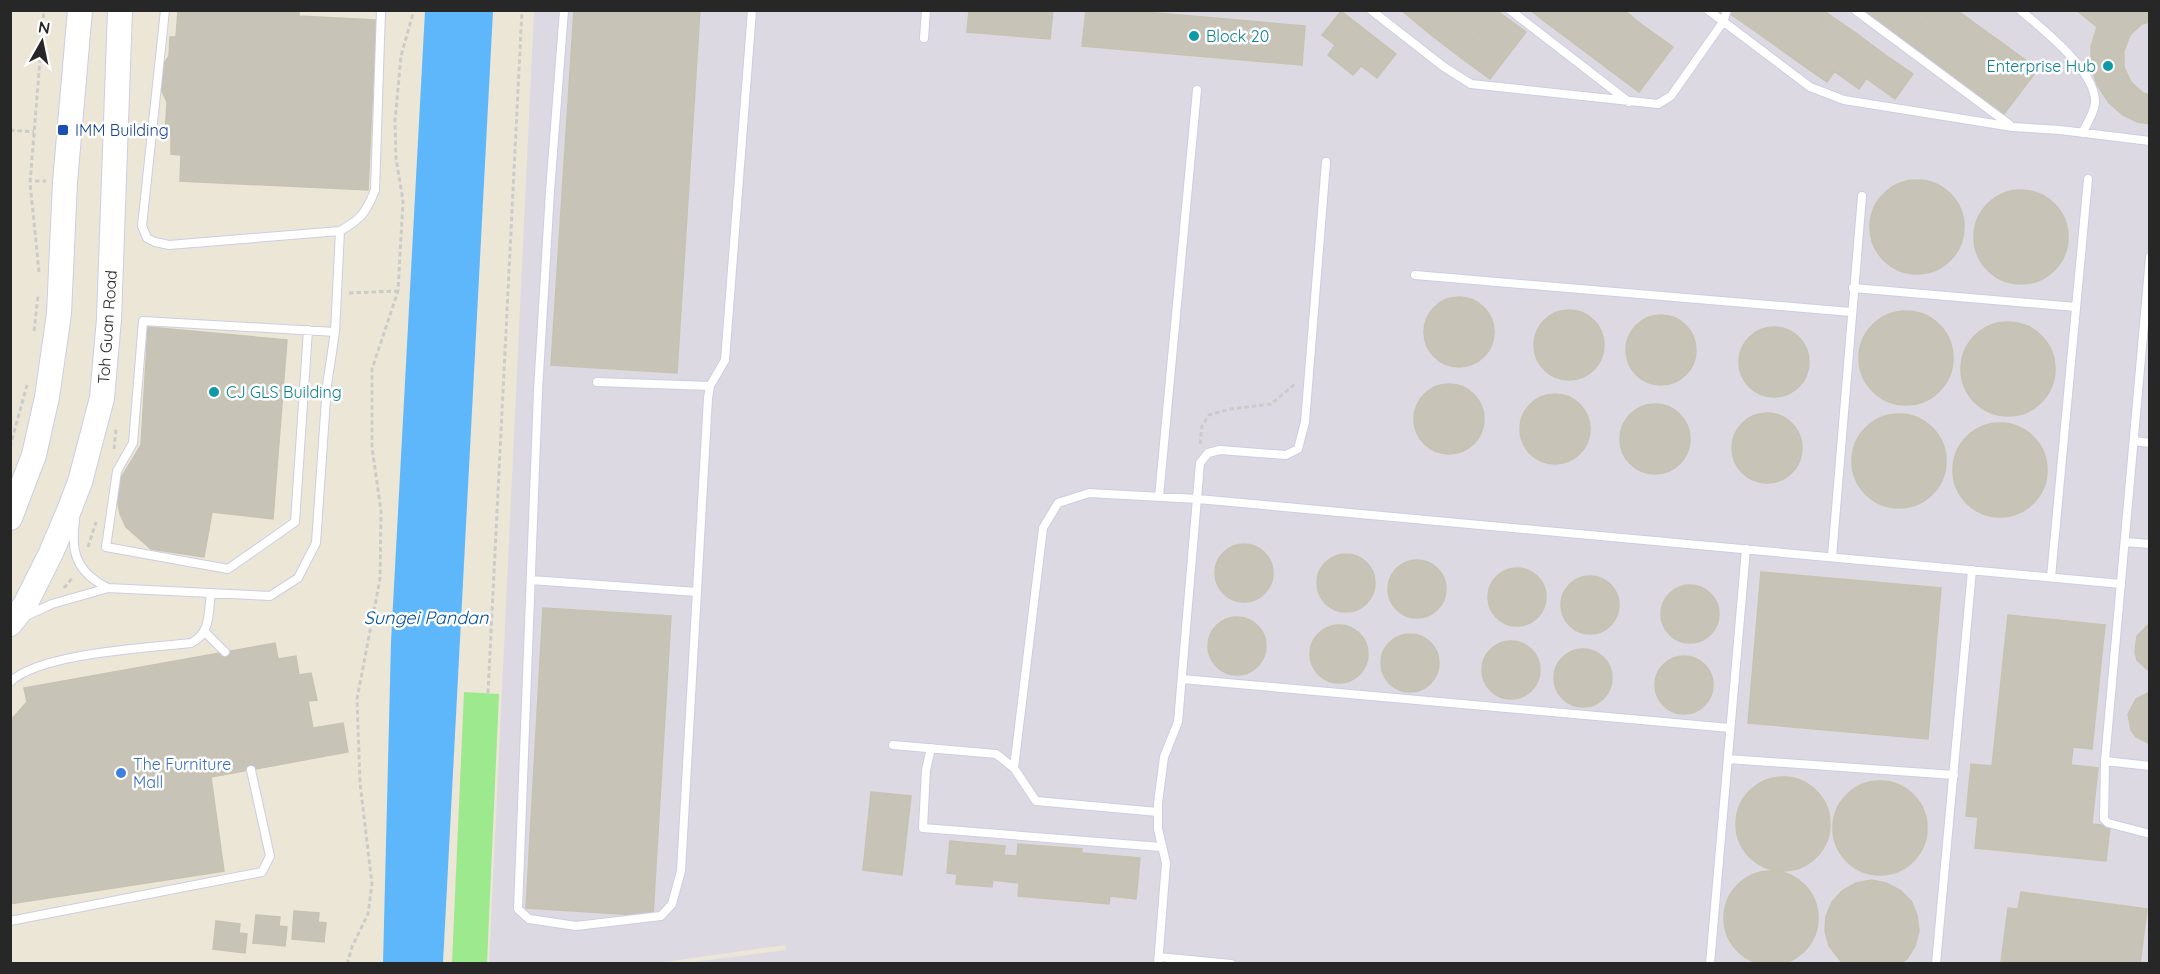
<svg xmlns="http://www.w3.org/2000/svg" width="2160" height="974" font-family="Quicksand,sans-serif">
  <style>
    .industrial { fill: #ddd9e3 }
    .green { fill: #9de98d }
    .water { fill: #5db7fa }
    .building { fill: #c7c3b7; stroke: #c7c3b1; stroke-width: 1.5 }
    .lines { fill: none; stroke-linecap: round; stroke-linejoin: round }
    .service-casing { stroke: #cccde3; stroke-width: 10 }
    .secondary-casing { stroke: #cccde3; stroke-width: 26 }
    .path { stroke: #cbcbcb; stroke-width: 3; stroke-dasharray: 4.5 3; stroke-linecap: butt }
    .service { stroke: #fff; stroke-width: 8 }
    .secondary { stroke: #fff; stroke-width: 24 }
    .culture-dot { fill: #0f9aa8; stroke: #fff; stroke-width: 2 }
    .transit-dot { fill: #1a4fb4; stroke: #fff; stroke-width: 2 }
    .shop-dot { fill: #3f7fe0; stroke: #fff; stroke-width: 2 }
    .labels { text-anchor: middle; stroke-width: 5; stroke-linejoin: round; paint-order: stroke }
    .culture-label { font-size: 16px; fill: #0d838f; stroke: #fff; text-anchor: start }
    .transit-label { font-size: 16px; fill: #164399; stroke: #fff; text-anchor: start }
    .street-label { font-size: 16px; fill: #272727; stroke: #fff }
    .shop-label { font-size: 16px; fill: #366cbe; stroke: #fff; text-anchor: start }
    .water-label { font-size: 18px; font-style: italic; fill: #0050a3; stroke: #fff }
  </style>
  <rect width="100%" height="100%" fill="#ece6d7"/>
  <!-- industrial -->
  <path class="industrial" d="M534 11H2149V963H686L786 950V945L650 964H489Z"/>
  <!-- green -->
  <path class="green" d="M464 692 499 694 487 963H452Z"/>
  <!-- water -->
  <path class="water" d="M425 11H493L443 963 383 964 391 642Z"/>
  <!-- building -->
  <path class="building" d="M178 10H299V16L376 20 368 190 180 181 181 155 171 154V136H165L167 102 160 87 161 68 169 56 170 37H176Z
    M574 10H700L677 373 551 365Z
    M969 10H1053L1050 39 967 32Z
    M1086 10H1123L1305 26 1302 65 1082 46Z
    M1401 10H1448L1430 34Z
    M1448 10H1496L1460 57 1430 34Z
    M1496 10 1526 32 1490 79 1460 57Z
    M1530 10H1551L1544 21Z
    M1551 10H1601L1575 44 1544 21Z
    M1601 10H1624L1641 24 1607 68 1575 44Z
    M1731 10H1780L1762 36 1729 13Z
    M1780 10H1823L1827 13 1794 59 1762 36Z
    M1862 10H1882L1875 20Z
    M1882 10H1931L1907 44 1875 20Z
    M1931 10H1957L1973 22 1939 67 1907 44Z
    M2076 10H2150V22L2142 24 2130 35 2124 51V67L2131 82 2143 93 2150 95V124L2138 122 2123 115 2109 103 2097 85 2091 65V46L2097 27Z
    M1341 11 1396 54 1377 78 1361 66 1353 75 1328 55 1335 45 1322 35Z
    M1827 13 1860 36 1827 82 1794 59Z
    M1973 22 2005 45 1972 91 1939 67Z
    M1641 24 1673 47 1639 92 1607 68Z
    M1860 36 1884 54 1859 89 1834 71Z
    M2005 45 2038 69 2004 114 1972 91Z
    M1884 54 1913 74 1895 99 1866 78Z
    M1870 227a47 47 0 1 1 94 0a47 47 0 1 1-94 0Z
    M1974 237a47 47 0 1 1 94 0a47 47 0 1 1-94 0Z
    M1424 332a35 35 0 1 1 70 0a35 35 0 1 1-70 0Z
    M1534 345a35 35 0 1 1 70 0a35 35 0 1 1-70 0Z
    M1859 358a47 47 0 1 1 94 0a47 47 0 1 1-94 0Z
    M1626 350a35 35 0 1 1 70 0a35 35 0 1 1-70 0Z
    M1961 369a47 47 0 1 1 94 0a47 47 0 1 1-94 0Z
    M1739 362a35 35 0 1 1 70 0a35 35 0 1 1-70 0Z
    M148 327 287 340 273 519 212 512 204 557 151 549 126 527 120 514 115 488 141 445Z
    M1414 419a35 35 0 1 1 70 0a35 35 0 1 1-70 0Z
    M1520 429a35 35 0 1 1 70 0a35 35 0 1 1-70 0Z
    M1620 439a35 35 0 1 1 70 0a35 35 0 1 1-70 0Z
    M1732 448a35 35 0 1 1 70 0a35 35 0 1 1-70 0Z
    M1852 461a47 47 0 1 1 94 0a47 47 0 1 1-94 0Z
    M1953 470a47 47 0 1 1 94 0a47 47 0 1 1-94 0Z
    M1215 573a29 29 0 1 1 58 0a29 29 0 1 1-58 0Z
    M1317 583a29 29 0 1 1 58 0a29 29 0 1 1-58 0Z
    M1388 589a29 29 0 1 1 58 0a29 29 0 1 1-58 0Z
    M1488 597a29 29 0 1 1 58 0a29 29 0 1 1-58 0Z
    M1761 572 1941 588 1928 739 1748 723Z
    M1561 605a29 29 0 1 1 58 0a29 29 0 1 1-58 0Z
    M1661 614a29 29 0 1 1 58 0a29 29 0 1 1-58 0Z
    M543 608 671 616 653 916 526 908Z
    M2008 615 2105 625 2092 749 2073 747 2071 765 2098 768 2092 824 2110 826 2106 861 1975 848 1978 817 1966 816 1971 764 1992 766Z
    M1208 646a29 29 0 1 1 58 0a29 29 0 1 1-58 0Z
    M2149 624H2150V672L2137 660 2135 652 2137 636Z
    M1310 654a29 29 0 1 1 58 0a29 29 0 1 1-58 0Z
    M1381 663a29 29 0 1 1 58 0a29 29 0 1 1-58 0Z
    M1482 670a29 29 0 1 1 58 0a29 29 0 1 1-58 0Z
    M275 643 278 659 296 656 299 675 311 673 317 700 308 701 313 728 343 723 348 752 211 777 224 871 10 904V721L27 702 24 688Z
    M1554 678a29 29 0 1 1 58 0a29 29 0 1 1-58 0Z
    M1655 685a29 29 0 1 1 58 0a29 29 0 1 1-58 0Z
    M2150 692V744L2136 737 2131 730 2128 714 2136 699Z
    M1736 824a47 47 0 1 1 94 0a47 47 0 1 1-94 0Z
    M1833 828a47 47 0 1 1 94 0a47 47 0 1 1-94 0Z
    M871 792 911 796 902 875 863 870Z
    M950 841 1005 846 1004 855 1017 856 1018 844 1082 849V853L1140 858 1136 899 1110 896 1109 904 1018 896 1019 883 993 880 992 887 956 884 957 874 947 873Z
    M1724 918a47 47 0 1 1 94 0a47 47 0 1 1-94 0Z
    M1871 880 1886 883 1900 890 1911 901 1917 915 1919 931 1915 946 1907 959 1900 964H1843L1829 946 1825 931 1826 916 1832 902 1842 891 1856 883Z
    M2021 892 2147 909 2140 964H2011L2001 962 2008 908 2018 909Z
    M294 911 319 913 318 922 326 923 324 942 292 939Z
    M256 915 280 917 279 926 287 927 285 946 253 943Z
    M216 921 240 924 239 933 247 934 245 953 213 949Z"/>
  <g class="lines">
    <!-- service casing -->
    <g class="service-casing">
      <path id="service" d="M165 10 142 226 147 238 155 242 169 245 340 231C361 219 366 213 375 190L381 10
        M564 10 550 191 538 391 518 909 529 919 576 926 661 916 672 904 681 871 708 398 710 386 725 360 752 10
        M1371 10 1444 67 1471 84 1658 104 1671 96 1723 22 1727 10
        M1510 10 1629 102
        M1708 10 1810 87 1844 100 2013 127 2060 130 2150 141
        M1855 10 2010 125
        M2020 10C2042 28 2097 72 2095 103 2094 113 2087 124 2082 133
        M924 38 926 10
        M2150 257 2105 761 2104 819 2108 823 2150 834
        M1415 275 1851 312
        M1853 288 2076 307
        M308 330 295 522 228 569 106 547 117 471 133 443 143 321 335 332
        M597 382 710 386
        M2134 441 2150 443
        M1159 497 1197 90
        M75 521C70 554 78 573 108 588
        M2125 542 2150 544
        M1832 557 1862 196
        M2051 577 2088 179
        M531 580 697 592
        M26 616 52 604 108 588 270 596 298 578 316 543 327 385 335 332 340 231
        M205 632 225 652
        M1182 679 1730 728
        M10 682C40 653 147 648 191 643 211 633 208 614 211 593
        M893 745 996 754 1014 768 1036 801 1158 812
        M931 748 926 770 923 828 1161 847
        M1728 759 1954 775
        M2105 761 2150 766
        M1014 768 1043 528 1058 503 1089 493 1198 499 2121 584
        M10 921 262 872 270 856 251 770
        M1159 957 1231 964
        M1158 964 1166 863 1158 829V803L1164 757 1178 722 1200 463 1208 453 1220 450 1286 455 1298 449 1305 422 1326 162
        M1710 964 1746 549
        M1936 964 1972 570"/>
    </g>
    <!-- secondary casing -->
    <g class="secondary-casing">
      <path id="secondary" d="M10 518 34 455 47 397 59 314 65 182 80 10
        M10 624 25 605 51 553 68 513 80 482 102 398 109 319 120 10"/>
    </g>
    <!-- path -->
    <path class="path" d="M10 130 34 132
      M35 181H46
      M39 272 30 183 44 10
      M349 293 398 291
      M34 331 38 296
      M1200 444 1202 426 1209 415 1230 409 1271 404 1295 384
      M10 447 27 385
      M114 449 116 429
      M88 547 96 522
      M64 588 73 577
      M488 693 522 10
      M320 964H340
      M347 964 352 947 368 914 372 884 360 783 357 699 380 579 381 511 372 447V369L398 291 403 201 396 158 395 121 401 56 414 10"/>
    <!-- service -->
    <use href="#service" class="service"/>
    <!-- secondary -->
    <use href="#secondary" class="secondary"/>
  </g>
  <!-- markers -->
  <g class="culture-dot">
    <circle cx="1194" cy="36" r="6"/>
    <circle cx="2108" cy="66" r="6"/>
    <circle cx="214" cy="392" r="6"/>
  </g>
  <rect class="transit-dot" x="57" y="124" width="12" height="12" rx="3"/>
  <circle class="shop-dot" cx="121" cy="773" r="6"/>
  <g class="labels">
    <!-- culture labels -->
    <g class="culture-label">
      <text x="1206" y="42">Block 20</text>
      <text x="2096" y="72" text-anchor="end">Enterprise Hub</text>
      <text x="226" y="398">CJ GLS Building</text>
    </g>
    <!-- transit labels -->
    <g class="transit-label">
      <text x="75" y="136">IMM Building</text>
    </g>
    <!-- street labels -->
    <g class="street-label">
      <text transform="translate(107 327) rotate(-86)" y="6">Toh Guan Road</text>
    </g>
    <!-- shop labels -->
    <g class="shop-label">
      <text x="133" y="770">The Furniture<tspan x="133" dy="18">Mall</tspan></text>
    </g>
    <!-- water labels -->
    <g class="water-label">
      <text x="426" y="624">Sungei Pandan</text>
    </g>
  </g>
  <!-- border -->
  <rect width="2160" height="974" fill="none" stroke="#272727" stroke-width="24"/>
  <!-- north arrow -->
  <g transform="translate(42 42) rotate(9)" stroke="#ffffff" stroke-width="4.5" paint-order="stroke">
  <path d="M0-4.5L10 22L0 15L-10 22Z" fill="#272727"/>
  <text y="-9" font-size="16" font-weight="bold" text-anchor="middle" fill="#272727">N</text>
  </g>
</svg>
